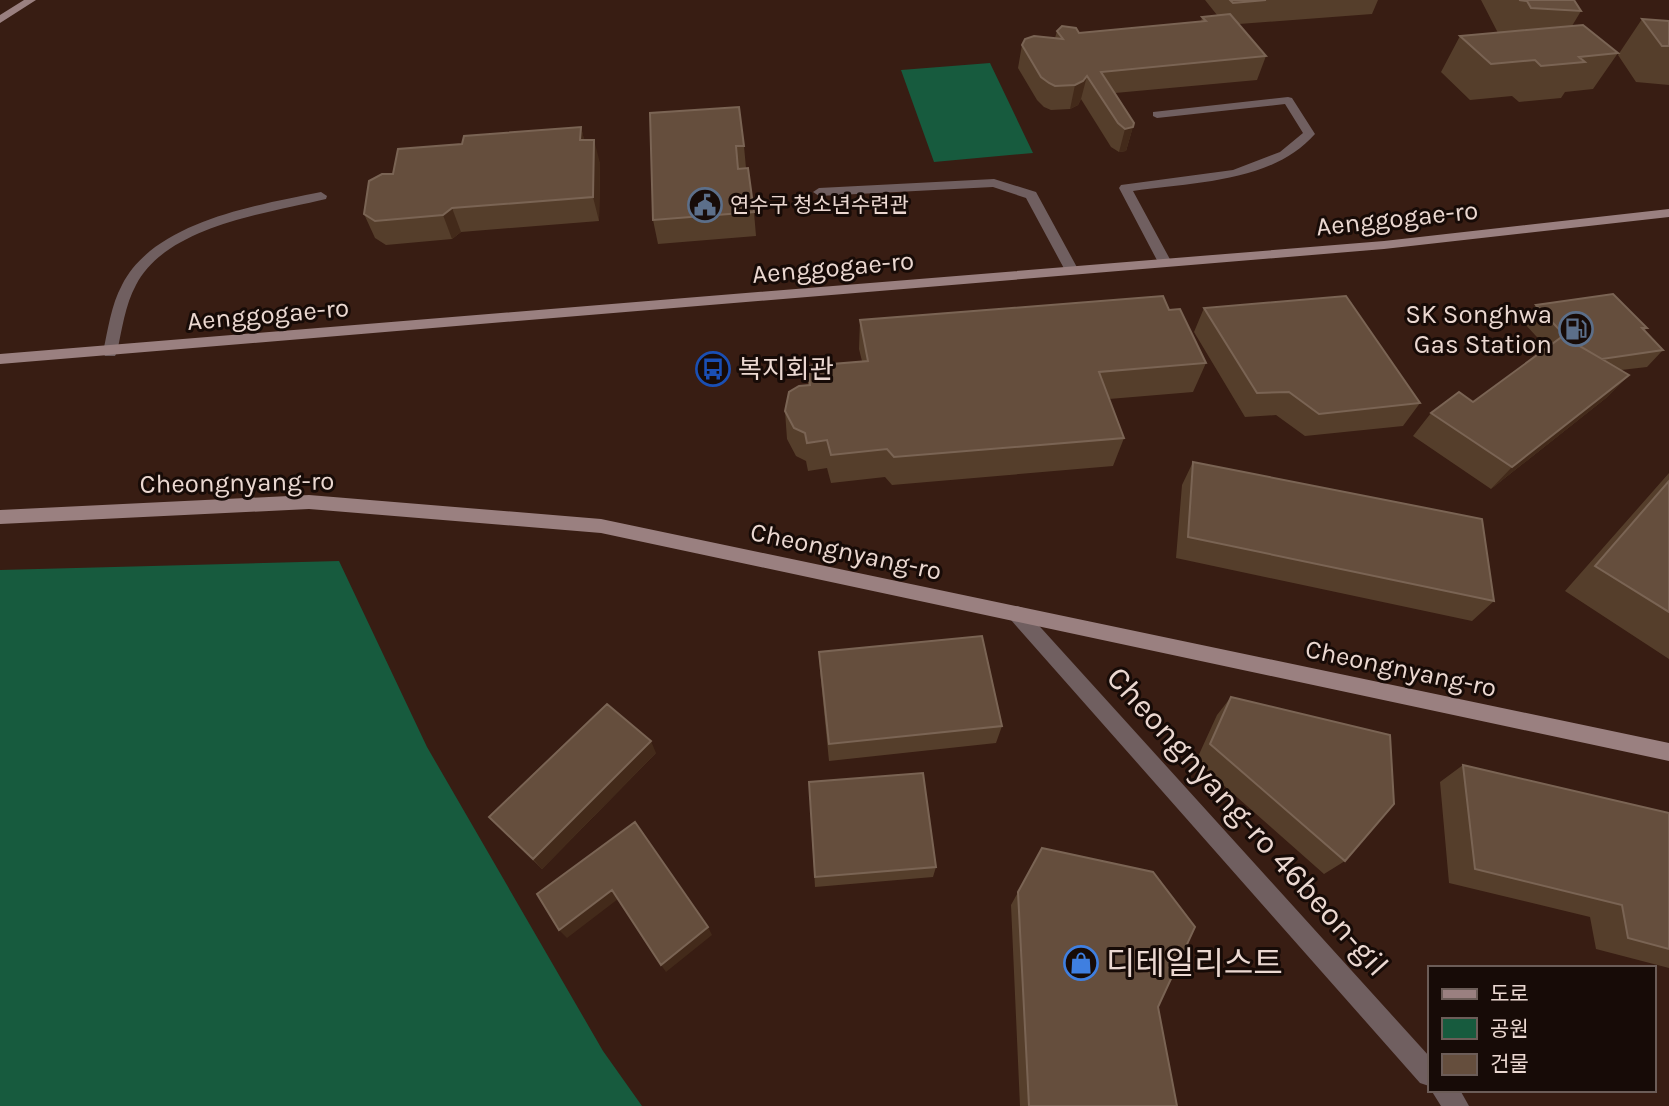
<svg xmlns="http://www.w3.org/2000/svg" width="1669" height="1106" font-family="Karla,'Noto Sans KR',sans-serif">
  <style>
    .green { fill: #175b3e }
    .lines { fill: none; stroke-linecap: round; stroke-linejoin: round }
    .lane { fill: #705f60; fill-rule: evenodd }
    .street { fill: #705f60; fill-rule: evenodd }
    .secondary { fill: #9a8080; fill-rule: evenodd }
    .wall { fill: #553e2b }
    .shaded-wall { fill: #432a1a }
    .building { fill: #654e3d; stroke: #7a6454; stroke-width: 2 }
    .labels { text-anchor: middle; stroke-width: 6; stroke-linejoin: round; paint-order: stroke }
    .far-poi-label { font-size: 21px; fill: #ebd8d1; stroke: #170b07; text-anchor: start }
    .street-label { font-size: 26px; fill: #ebd8d1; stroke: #170b07 }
    .poi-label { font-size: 26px; fill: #ebd8d1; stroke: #170b07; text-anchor: end }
    .near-street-label { font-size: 32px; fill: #ebd8d1; stroke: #170b07 }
    .near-poi-label { font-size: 32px; fill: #ebd8d1; stroke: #170b07; text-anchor: start }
  </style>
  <rect width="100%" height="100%" fill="#381d13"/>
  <!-- green -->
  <path class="green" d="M990 63 1033 153 934 162 901 70Z
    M339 561 427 747 603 1051 642 1106H0V570Z"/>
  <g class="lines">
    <!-- lane -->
    <path class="lane" d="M1288 97 1292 98 1315 134C1272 183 1193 182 1133 191L1172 263 1165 267 1160 266 1119 188 1121 185 1233 170 1280 152 1303 133 1285 104 1157 118 1153 116V112Z
      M994 179 1036 192 1079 271 1077 274H1067L1026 198 993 187 819 196 813 192 819 188Z
      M321 192 327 196 326 199C268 213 166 226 136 285 125 305 122 330 117 352L115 356H105L103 352C108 330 111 305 122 285 154 221 258 205 321 192Z"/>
    <!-- street -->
    <path class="street" d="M1017 606 1023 608 1429 1056V1086L1420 1083 1011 620 1008 614 1011 608Z
      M1431 1090H1460L1469 1106H1441Z"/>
    <!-- secondary -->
    <path class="secondary" d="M24 0H36L0 23V15Z
      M1669 209V217L1384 249 0 364V354L1384 241Z
      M309 495 601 519 1669 743V761L601 533 309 509 0 524V510Z"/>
  </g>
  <!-- wall -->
  <path class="wall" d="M1205 0H1378L1372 14 1239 24 1266 56 1257 80 1115 93 1134 123 1126 151 1119 152 1111 147 1081 99 1078 105 1070 109 1051 110 1044 107 1037 100 1018 68 1022 45 1055 38 1057 31 1079 33 1201 22 1202 17 1217 15Z
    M1481 0H1574L1581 11 1572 26 1618 53 1593 89 1565 92 1561 98 1519 102 1512 96 1470 100 1441 72 1460 36 1498 33Z
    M1642 19 1669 21V85L1636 82 1618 55Z
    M650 113 744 146 746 168 754 212 756 236 658 244 653 220Z
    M581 127 584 140 600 163 599 221 461 232 452 239 386 245 375 238 364 214 393 174 462 144Z
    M1536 305 1647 328 1644 331 1663 350 1647 367 1621 370 1629 375 1606 398 1491 489 1413 436 1431 413 1473 402 1547 348 1523 322Z
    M1204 308 1420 403 1403 426 1305 436 1276 415 1245 417 1194 332Z
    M1169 310 1206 363 1193 392 1109 399 1124 438 1113 466 892 485 885 477 831 483 827 468 808 471 806 461 796 456 787 439 785 411 808 385V366L862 361 859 349 860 320Z
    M1193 462 1494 601 1472 621 1176 558 1182 485Z
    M1669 473V659L1565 591Z
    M819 652 1002 726 996 743 829 761 820 671Z
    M1231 697 1345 861 1324 874 1196 761 1217 715Z
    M656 753 542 869 499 827 489 817Z
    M1463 765 1669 813V968L1596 949 1590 917 1449 883 1440 782Z
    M809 782 936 867 933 877 815 887Z
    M1042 848 1158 1007 1177 1106H1020L1011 905Z"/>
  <!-- shaded-wall -->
  <path class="shaded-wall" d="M1087 76 1081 99 1078 105 1070 109 1075 85Z
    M1134 123 1126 151 1119 152 1125 129Z
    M581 127 587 151 580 140Z
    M594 140 600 163 599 221 593 197Z
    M452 208 461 232 452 239 443 215Z
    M1629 375 1606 398 1491 489 1512 467Z
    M651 741 656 753 542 869 533 859Z
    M612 890 618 899 567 938 559 930Z
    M708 927 712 935 666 972 661 965Z"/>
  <!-- building -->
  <path class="building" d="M1230 0H1266L1233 3Z
    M1519 0H1574L1581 11 1531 8 1527 1Z
    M1230 14 1266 56 1101 72 1134 123 1133 127 1125 129 1118 123 1087 76 1083 81 1075 85 1055 86 1049 83 1041 77 1022 45 1025 39 1034 36 1063 39 1057 31 1062 26 1076 28 1079 33 1206 21 1202 17Z
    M1642 19 1669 21V46H1662Z
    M1583 25 1618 53 1579 57 1585 62 1541 66 1535 60 1491 64 1460 36Z
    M739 107 744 146H736L738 169 748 168 754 212 653 220 650 113Z
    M581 127 580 140H594L593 197 452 208 443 215 375 221 364 214 369 181 382 174H393L398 149 462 144 464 136Z
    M1613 294 1647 328H1642L1663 350 1602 359 1569 340 1536 305Z
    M1163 296 1169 310 1180 309 1206 363 1099 372 1124 438 894 457 887 449 831 455 827 440 807 443 805 433 794 428 785 411 789 392 799 386 810 385 808 366 868 361 860 320Z
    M1346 296 1420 403 1319 414 1289 392 1257 393 1204 308Z
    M1563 336 1629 375 1512 467 1431 413 1459 392 1473 402Z
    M1193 462 1482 519 1494 601 1188 537Z
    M1669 481V612L1595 566Z
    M982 636 1002 726 829 744 819 652Z
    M1231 697 1390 735 1394 804 1345 861 1210 744Z
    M607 704 651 741 533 859 489 817Z
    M1463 765 1669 813V949L1628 938 1622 905 1475 869Z
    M923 773 936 867 815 877 809 782Z
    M635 822 708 927 661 965 612 890 559 930 537 894Z
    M1042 848 1153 872 1195 927 1158 1007 1177 1106H1029L1018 892Z"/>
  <!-- icons -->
  <defs>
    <g id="civic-ring" transform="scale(1.75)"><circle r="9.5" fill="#170b07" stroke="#5c6f8a" stroke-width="1.5"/><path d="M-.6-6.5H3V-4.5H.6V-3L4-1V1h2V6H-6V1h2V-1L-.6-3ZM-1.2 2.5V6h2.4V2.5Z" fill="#5c6f8a"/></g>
    <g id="fuel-ring" transform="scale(1.75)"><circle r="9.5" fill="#170b07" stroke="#5c6f8a" stroke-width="1.5"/><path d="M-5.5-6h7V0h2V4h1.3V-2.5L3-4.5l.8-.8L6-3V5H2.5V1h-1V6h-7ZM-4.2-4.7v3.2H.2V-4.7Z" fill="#5c6f8a"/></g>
    <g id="bus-ring" transform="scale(1.75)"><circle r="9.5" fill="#170b07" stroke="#1a4fb4" stroke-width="1.5"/><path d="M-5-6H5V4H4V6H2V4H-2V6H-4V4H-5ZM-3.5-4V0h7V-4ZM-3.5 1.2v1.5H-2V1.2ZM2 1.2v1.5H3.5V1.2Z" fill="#1a4fb4"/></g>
    <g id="shop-ring" transform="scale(1.75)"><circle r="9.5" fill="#170b07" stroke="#3f7fe0" stroke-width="1.5"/><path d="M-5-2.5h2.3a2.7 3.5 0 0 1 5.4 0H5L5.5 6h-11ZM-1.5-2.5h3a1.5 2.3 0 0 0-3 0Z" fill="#3f7fe0"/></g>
  </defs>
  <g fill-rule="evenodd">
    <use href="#civic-ring" x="705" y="205"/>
    <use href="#fuel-ring" x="1576" y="329"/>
    <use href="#bus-ring" x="713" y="369"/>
    <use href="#shop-ring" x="1081" y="963"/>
  </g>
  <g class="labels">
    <!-- far-poi labels -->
    <g class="far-poi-label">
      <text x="730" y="212">연수구 청소년수련관</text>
    </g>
    <!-- street labels -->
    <g class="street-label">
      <text transform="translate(1397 218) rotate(-6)" y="9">Aenggogae-ro</text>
      <text transform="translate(833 267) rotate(-5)" y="9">Aenggogae-ro</text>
      <text transform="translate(268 314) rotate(-5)" y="9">Aenggogae-ro</text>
      <text transform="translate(237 482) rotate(-1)" y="9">Cheongnyang-ro</text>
      <text transform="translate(846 551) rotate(12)" y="9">Cheongnyang-ro</text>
      <text transform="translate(1401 668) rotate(12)" y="9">Cheongnyang-ro</text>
    </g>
    <!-- poi labels -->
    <g class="poi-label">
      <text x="1552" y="323">SK Songhwa<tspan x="1552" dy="30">Gas Station</tspan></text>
      <text x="738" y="378" text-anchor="start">복지회관</text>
    </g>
    <!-- near-street labels -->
    <g class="near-street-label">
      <text transform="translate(1248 821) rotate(48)" y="11">Cheongnyang-ro 46beon-gil</text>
    </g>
    <!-- near-poi labels -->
    <g class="near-poi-label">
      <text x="1106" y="974">디테일리스트</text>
    </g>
  </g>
  <!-- legend -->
  <rect x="1428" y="966" width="228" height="126" fill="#170b07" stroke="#6c5d58" stroke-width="2"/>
  <rect x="1442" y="989" width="35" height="10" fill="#9a8080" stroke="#6c5d58" stroke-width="2"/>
  <text x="1490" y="1001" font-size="21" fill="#ebd8d1">도로</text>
  <rect x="1442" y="1018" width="35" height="21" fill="#175b3e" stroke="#6c5d58" stroke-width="2"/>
  <text x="1490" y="1036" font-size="21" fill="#ebd8d1">공원</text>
  <rect x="1442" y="1054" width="35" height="21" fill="#654e3d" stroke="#6c5d58" stroke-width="2"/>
  <text x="1490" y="1071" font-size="21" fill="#ebd8d1">건물</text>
</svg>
